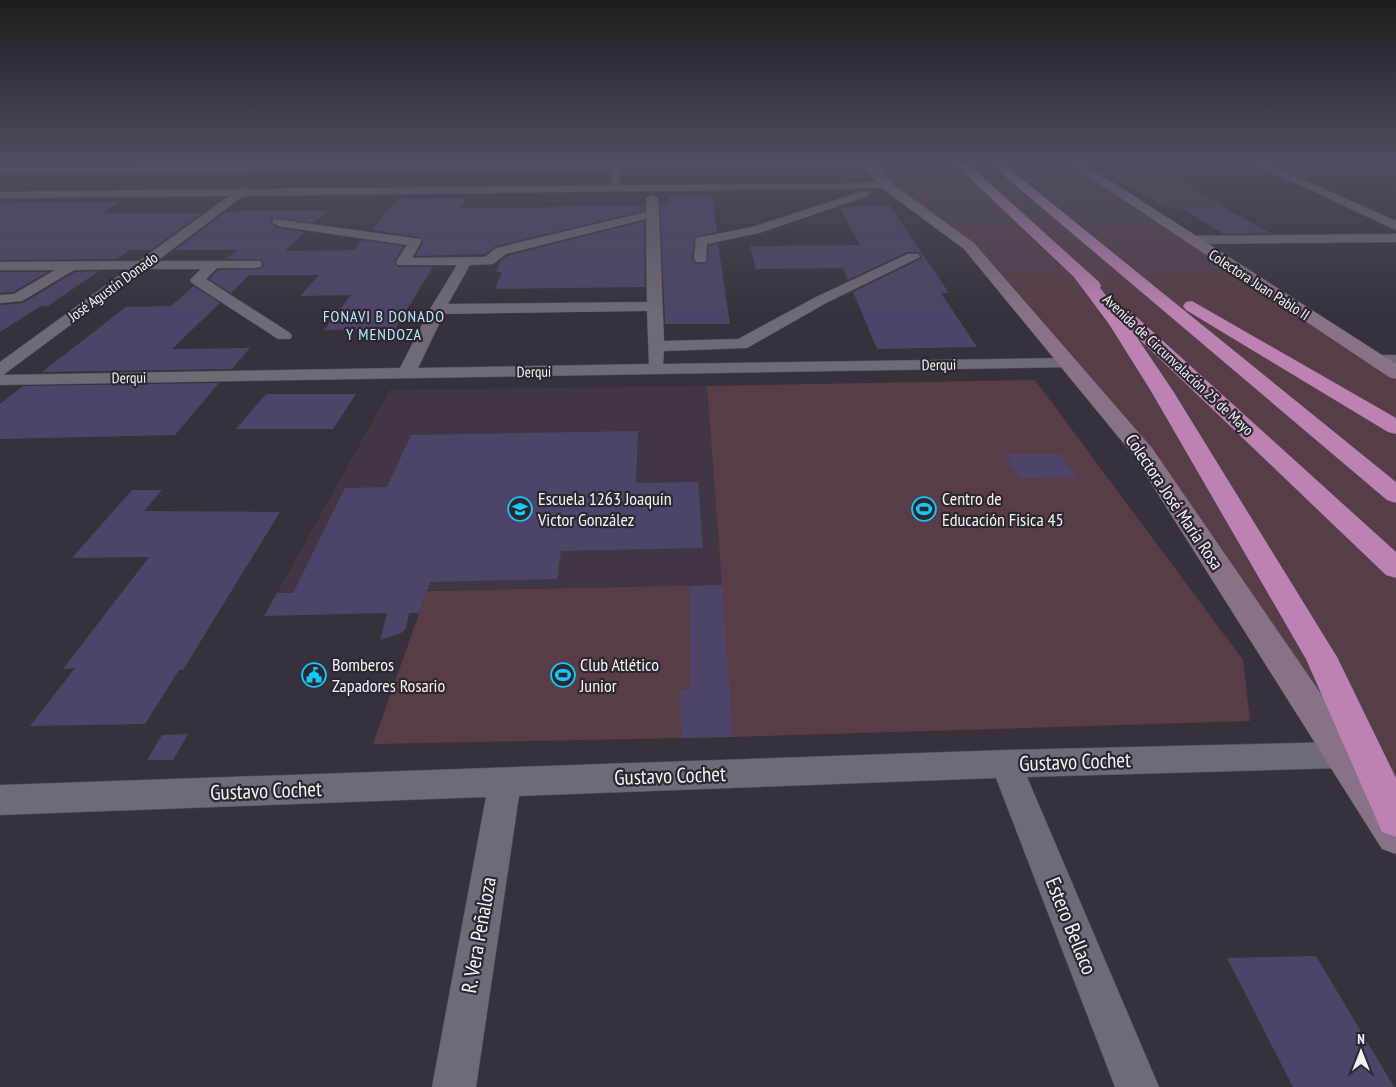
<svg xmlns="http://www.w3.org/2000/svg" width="1396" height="1087" font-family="'PT Sans Narrow',sans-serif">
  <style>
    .built { fill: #413646 }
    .green { fill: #583d49 }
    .building { fill: #4e4467 }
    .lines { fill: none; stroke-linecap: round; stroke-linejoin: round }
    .pedestrian-casing { stroke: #534d56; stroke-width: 1 }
    .minor-casing { stroke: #534d56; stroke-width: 1 }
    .secondary-casing { stroke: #534d56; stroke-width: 1 }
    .motorway-casing { stroke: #534d56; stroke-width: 1 }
    .pedestrian { fill: #716a75; fill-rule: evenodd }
    .minor { fill: #716a75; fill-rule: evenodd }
    .secondary { fill: #887287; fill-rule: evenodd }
    .motorway { fill: #bc83b2; fill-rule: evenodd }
    .labels { text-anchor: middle; stroke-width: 4.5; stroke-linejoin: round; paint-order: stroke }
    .far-street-label { font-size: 15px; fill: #f7f2f9; stroke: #2e2731 }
    .far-neighbourhood-label { font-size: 16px; letter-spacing: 1px; fill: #b6ebff; stroke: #2e2731 }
    .poi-label { font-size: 18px; fill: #f7f2f9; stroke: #2e2731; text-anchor: start }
    .street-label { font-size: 18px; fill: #f7f2f9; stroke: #2e2731 }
    .near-street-label { font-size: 21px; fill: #f7f2f9; stroke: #2e2731 }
  </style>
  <rect width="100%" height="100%" fill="#38313b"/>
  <!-- built -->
  <path class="built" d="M707 386 722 585 277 593 390 390Z"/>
  <!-- green -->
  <path class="green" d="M866 162H1073L1396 373V836L1144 453 969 246 887 186Z
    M1094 164H1151L1227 207 1165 208Z
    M1035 380 1243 660 1250 721 733 737 373 744 427 591 722 585 707 386Z"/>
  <!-- building -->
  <path class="building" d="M712 195 717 232 695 237 692 259 696 264 707 263 709 246 718 243 730 324H665L660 206H669L668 196Z
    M467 198 461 208 644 206V211L496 246 486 254 415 256 423 243 420 237 371 230 397 199Z
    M122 201 102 213H202L151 250H130L117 259 0 260V203Z
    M889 205 949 293H941L977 347 877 349 853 292 921 259 922 256 918 252H907L848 280 843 268 756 269 750 246 860 245 840 208Z
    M1223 207 1270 233 1224 234 1181 208Z
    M239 211H327L315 223 272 218 270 222 277 228 305 232 285 251 354 250 362 240 404 246 394 261 398 267H433L395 329 324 330 351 295 300 296 319 275H249L231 293 209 279 218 270 260 269 264 265 262 260 226 259 237 250H175L224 213Z
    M644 221 645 287 495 289 502 272H496L501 260 507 256Z
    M99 271 48 306H41L0 332V305L23 303 75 272Z
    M0 272H48L13 292 0 293Z
    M194 286 220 303 172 349 250 348 232 369 42 372 126 307 171 306Z
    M219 383 175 435 0 439V404L23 386Z
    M266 394H356L333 429H236Z
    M638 431 636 483 698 482 703 548 561 551 557 579 430 582 419 613H409L406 628 401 633 380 640 387 613 264 616 277 593H293L345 488 387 487 411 435Z
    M1005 454H1060L1076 477 1019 478Z
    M132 490H162L144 511 280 512 183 670H179L145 724 30 726 75 668 63 669 149 557 72 558Z
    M722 585 733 737 681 738 680 690H691L689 586Z
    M188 734 173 760H147L162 735Z
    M1316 956 1394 1087H1293L1227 958Z"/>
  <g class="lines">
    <!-- pedestrian casing -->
    <g class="pedestrian-casing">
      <path id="pedestrian" d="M615 164 622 166 618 189 614 191 610 189Z"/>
    </g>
    <!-- minor casing -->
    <g class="minor-casing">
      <path id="minor" d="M872 162V166L868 167 0 174V168Z
        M1251 162H1264L1396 221V230Z
        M887 183 891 184V188L243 196 157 261H260L262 264 260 267 255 268H217L206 279 290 333 292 336 290 339H278L192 283 190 280 201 269H146L3 375 400 368 430 309 457 265H398L396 262 407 245 278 226 272 222 274 219 420 239 421 242 412 258 485 257 496 248 646 212V198L652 195 658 198 659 214 664 341 738 339 816 297 908 254H918L920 257 826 303 747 348 664 351 663 364 1068 358 1074 359 1077 363 1074 367 0 385V362L128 269 74 270 22 301 0 303V295L14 294 55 270H0V262L139 261 229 196 0 198V192L238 189 244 187 249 189ZM646 219 647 302 448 304 470 265 493 264 506 254ZM647 311 649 364 418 368 444 314Z
        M864 191 868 192V196L759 233 707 244 706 262H696L694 259 696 238 752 227Z
        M1396 234V242L1190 244 1184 240 1190 236Z
        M1376 355H1396V365L1370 364 1367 360 1370 356Z
        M1341 742 1352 746 1357 755 1352 764 1341 768 1027 777 1159 1087H1115L996 778 519 796 476 1087H432L486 797 0 815V785L1006 750Z"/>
    </g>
    <!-- secondary casing -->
    <g class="secondary-casing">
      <path id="secondary" d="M860 162H872L891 183 974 243 1152 448 1396 803V854L1382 849 1134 456 964 249 883 189Z
        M1067 162H1081L1396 364V379L1389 377Z"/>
    </g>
    <!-- motorway casing -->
    <g class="motorway-casing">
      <path id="motorway" d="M953 162H966L1099 282 1101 286 1100 288 1120 313H1132L1396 552V578L1386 575 1136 336 1173 391 1337 657 1396 778V837L1382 832 1306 659 1151 391 1109 324 1074 277Z
        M988 162H1001L1396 482V503L1387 500Z
        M1192 301 1396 418V434L1388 432 1186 310 1183 306 1186 302Z"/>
    </g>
    <!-- pedestrian -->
    <use href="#pedestrian" class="pedestrian"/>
    <!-- minor -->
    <use href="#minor" class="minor"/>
    <!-- secondary -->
    <use href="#secondary" class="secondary"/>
    <!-- motorway -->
    <use href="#motorway" class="motorway"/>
  </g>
  <!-- sky -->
  <linearGradient id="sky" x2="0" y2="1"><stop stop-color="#1f1b20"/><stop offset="0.52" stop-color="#4d4e60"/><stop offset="1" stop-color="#4d4e60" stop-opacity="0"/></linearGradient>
  <rect width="1396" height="314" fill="url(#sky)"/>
  <!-- icons -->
  <defs>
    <g id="school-ring" transform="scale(1.25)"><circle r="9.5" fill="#2e2731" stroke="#11cafa" stroke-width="1.5"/><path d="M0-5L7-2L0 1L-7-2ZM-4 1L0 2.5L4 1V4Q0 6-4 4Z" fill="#11cafa"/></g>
    <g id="stadium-ring" transform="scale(1.25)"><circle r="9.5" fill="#2e2731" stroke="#11cafa" stroke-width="1.5"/><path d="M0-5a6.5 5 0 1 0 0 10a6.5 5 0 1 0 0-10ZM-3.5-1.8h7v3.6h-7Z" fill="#11cafa"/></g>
    <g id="civic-ring" transform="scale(1.25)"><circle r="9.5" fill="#2e2731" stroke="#11cafa" stroke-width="1.5"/><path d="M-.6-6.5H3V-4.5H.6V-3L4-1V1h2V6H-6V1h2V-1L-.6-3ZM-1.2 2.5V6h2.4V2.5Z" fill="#11cafa"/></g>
  </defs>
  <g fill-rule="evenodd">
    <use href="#school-ring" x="520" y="509"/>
    <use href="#stadium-ring" x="924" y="509"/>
    <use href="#civic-ring" x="314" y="675"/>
    <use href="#stadium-ring" x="563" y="675"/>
  </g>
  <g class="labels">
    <!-- far-street labels -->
    <g class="far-street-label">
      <text transform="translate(1259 285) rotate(33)" y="5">Colectora Juan Pablo II</text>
      <text transform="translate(113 287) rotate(-36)" y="5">José Agustín Donado</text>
      <text transform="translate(939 365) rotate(-1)" y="5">Derqui</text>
      <text transform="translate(1178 365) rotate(43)" y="5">Avenida de Circunvalación 25 de Mayo</text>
      <text transform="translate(534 372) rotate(-1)" y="5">Derqui</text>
      <text transform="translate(129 378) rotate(-1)" y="5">Derqui</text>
    </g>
    <!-- far-neighbourhood labels -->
    <g class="far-neighbourhood-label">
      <text x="384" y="322">FONAVI B DONADO<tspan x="384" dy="18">Y MENDOZA</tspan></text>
    </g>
    <!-- poi labels -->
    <g class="poi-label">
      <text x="538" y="505">Escuela 1263 Joaquín<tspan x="538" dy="21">Victor González</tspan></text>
      <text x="942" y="505">Centro de<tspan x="942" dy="21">Educación Fisica 45</tspan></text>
      <text x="332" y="671">Bomberos<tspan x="332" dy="21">Zapadores Rosario</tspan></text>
      <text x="580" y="671">Club Atlético<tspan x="580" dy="21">Junior</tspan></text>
    </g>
    <!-- street labels -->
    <g class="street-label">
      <text transform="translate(1174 502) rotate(56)" y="6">Colectora José María Rosa</text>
    </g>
    <!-- near-street labels -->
    <g class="near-street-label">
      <text transform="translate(1075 762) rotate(-2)" y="7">Gustavo Cochet</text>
      <text transform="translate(670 776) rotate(-2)" y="7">Gustavo Cochet</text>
      <text transform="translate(266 791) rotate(-2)" y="7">Gustavo Cochet</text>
      <text transform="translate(1071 926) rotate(68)" y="7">Estero Bellaco</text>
      <text transform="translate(479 935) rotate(-80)" y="7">R. Vera Peñaloza</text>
    </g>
  </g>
  <!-- north arrow -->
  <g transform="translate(1361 1052)" stroke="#2e2731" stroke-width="4" paint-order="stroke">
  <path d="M0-4L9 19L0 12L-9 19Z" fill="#f7f2f9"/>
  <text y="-8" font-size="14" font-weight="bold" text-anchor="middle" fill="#f7f2f9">N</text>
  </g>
</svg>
